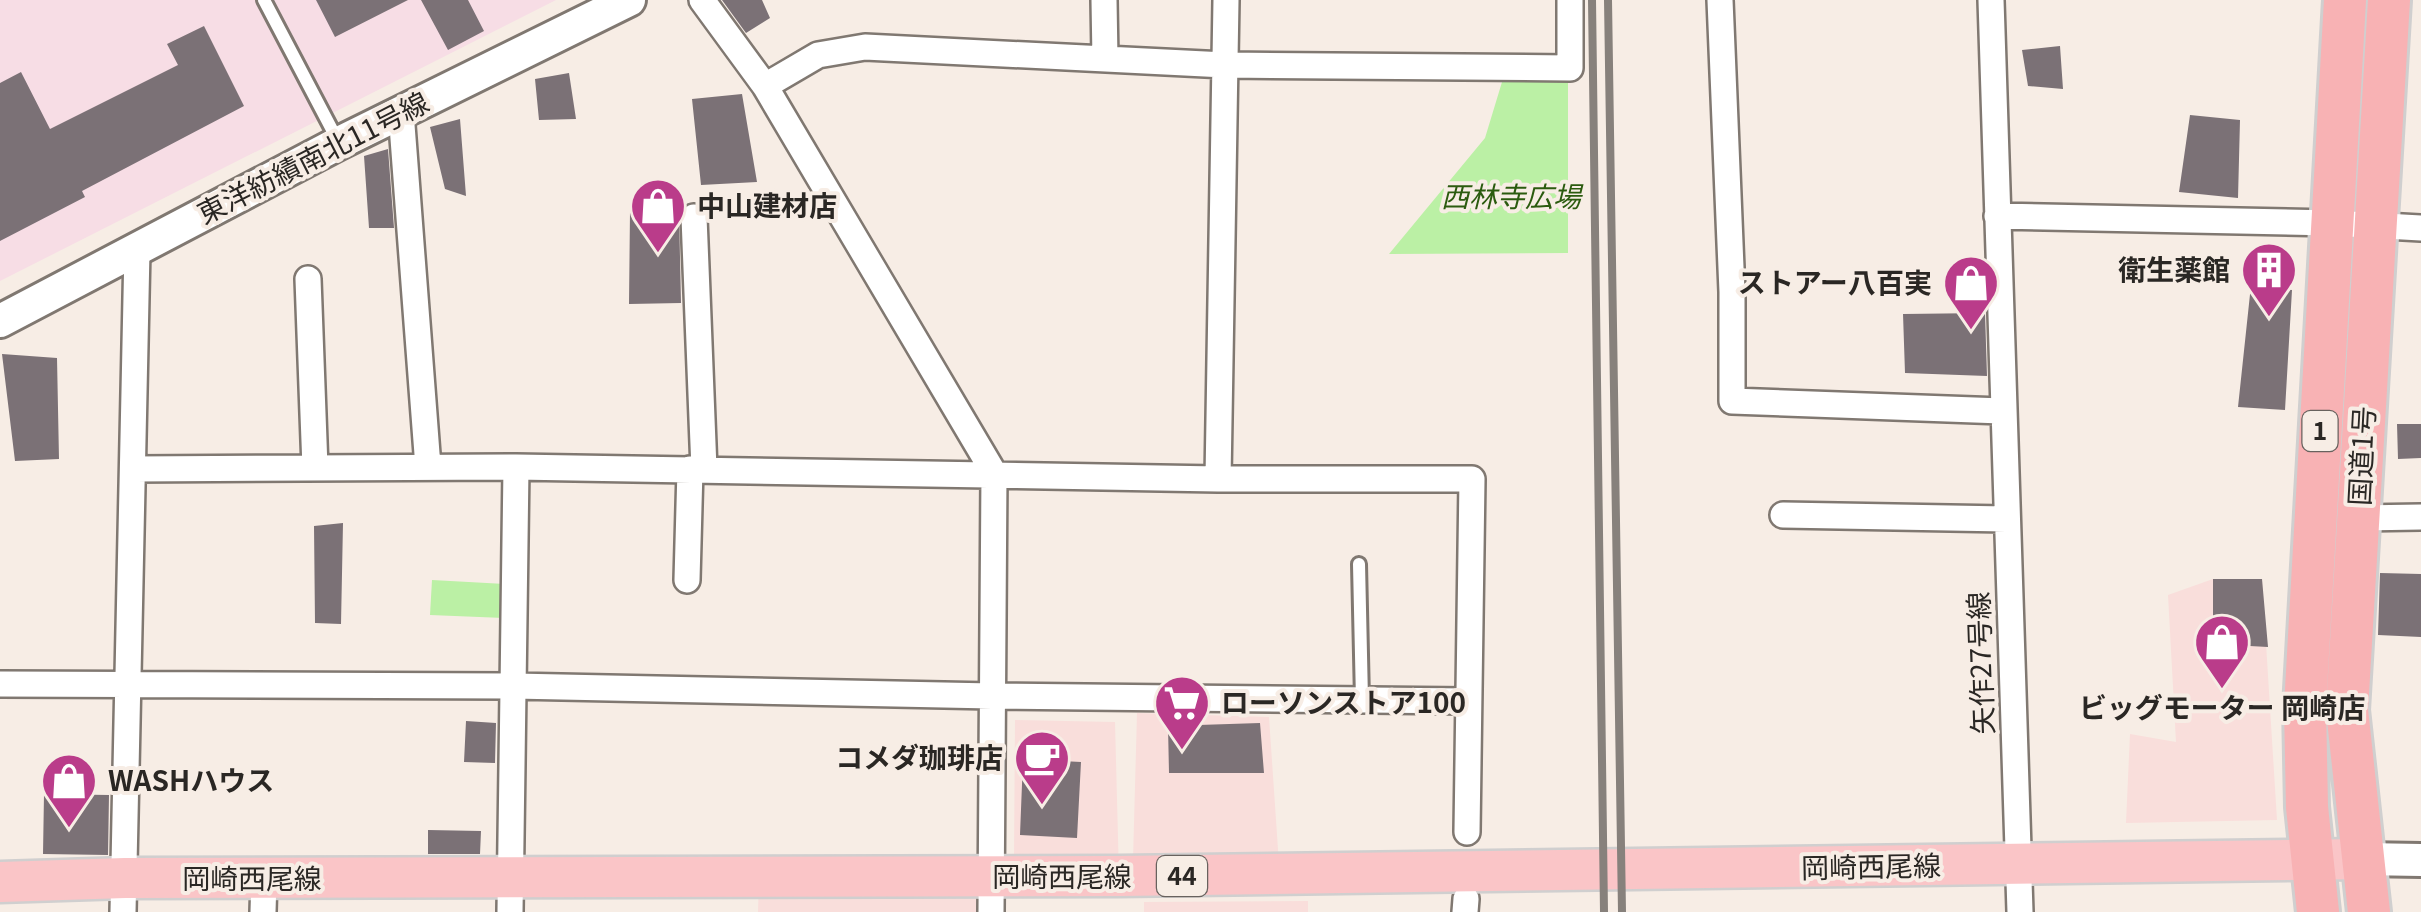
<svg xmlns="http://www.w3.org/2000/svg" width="2421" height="912" font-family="Georgia,'Noto Sans JP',serif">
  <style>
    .commercial { fill: #f9dedb }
    .industrial { fill: #f7dde5 }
    .green { fill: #bbf0a5 }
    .building { fill: #7b7176 }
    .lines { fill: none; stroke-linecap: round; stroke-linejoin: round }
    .service-casing { stroke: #807871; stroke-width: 18 }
    .minor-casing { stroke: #807871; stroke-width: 30 }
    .tertiary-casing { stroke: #807871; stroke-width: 38 }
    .primary-casing { stroke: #d0cfcf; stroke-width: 45 }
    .trunk-casing { stroke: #d0cfcf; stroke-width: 48 }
    .service { stroke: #fff; stroke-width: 12 }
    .minor { stroke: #fff; stroke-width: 25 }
    .tertiary { stroke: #fff; stroke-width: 32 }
    .primary { stroke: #fac5c7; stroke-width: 40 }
    .trunk { stroke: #f8b2b4; stroke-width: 42 }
    .rail { stroke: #87817c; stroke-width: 8 }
    .labels { text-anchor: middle; stroke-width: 8; stroke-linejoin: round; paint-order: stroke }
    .shield { fill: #f7ede5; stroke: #68625e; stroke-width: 2.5 }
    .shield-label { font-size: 25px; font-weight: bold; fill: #2a2724 }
    .street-label { font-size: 28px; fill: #2a2724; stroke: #f7ede5 }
    .park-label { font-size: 28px; font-style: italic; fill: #2b5b0f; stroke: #f7ede5 }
    .poi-label { font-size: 28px; font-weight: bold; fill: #2a2724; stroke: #f7ede5; text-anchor: start }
  </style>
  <rect width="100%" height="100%" fill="#f7ede5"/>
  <!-- commercial -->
  <path class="commercial" d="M2213 579H2262L2277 820 2126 823 2130 734 2176 742 2168 595Z
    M1137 713 1269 717 1279 864 1133 860Z
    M1015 720 1115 722 1119 876 1014 856Z
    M990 877 991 912H758L759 878Z
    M1308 901V912H1144V902Z"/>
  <!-- industrial -->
  <path class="industrial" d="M0 0H556L0 281Z"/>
  <!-- green -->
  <path class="green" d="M1568 81V253L1389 254 1485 138 1502 82Z
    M432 580 505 584 504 618 430 615Z"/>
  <!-- building -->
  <path class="building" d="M316 0H408L335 37Z
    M421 0H468L484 31 448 50Z
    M722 0H762L770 18 746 33Z
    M204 26 244 106 82 191 85 197 0 241V83L21 72 50 129 178 65 167 44Z
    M2060 46 2063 89 2028 86 2022 50Z
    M569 73 576 119 539 120 535 79Z
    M742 94 757 182 701 185 692 99Z
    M2190 115 2240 120 2238 198 2179 192Z
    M460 119 466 196 445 189 430 127Z
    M388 149 394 228H369L364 156Z
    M630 212H679L681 303 629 304Z
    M2251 285 2292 290 2285 410 2238 407Z
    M1985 313 1987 376 1905 373 1903 314Z
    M2 354 57 358 59 459 15 461Z
    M2397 424H2421V458L2398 459Z
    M343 523 341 624 315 623 314 526Z
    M2380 573 2421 574V637L2378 635Z
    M2213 579H2262L2268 647 2213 644Z
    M466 721 496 723 495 763 464 762Z
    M1260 723 1264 773H1169L1168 726Z
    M1023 759 1081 762 1077 838 1020 835Z
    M44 794 109 795 108 855 43 854Z
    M428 830 481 831 480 854H428Z"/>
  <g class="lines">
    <!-- service casing -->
    <g class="service-casing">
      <path id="service" d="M264 0 339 143
        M1359 564 1362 700"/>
    </g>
    <!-- minor casing -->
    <g class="minor-casing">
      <path id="minor" d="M702 0 765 86 994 473 991 912
        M1104 0 1105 59
        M1720 0 1732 292V401L2002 411
        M1991 0 2020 912
        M765 86 818 55 865 47 1225 65 1570 68V0
        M401 112 428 467
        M1997 216 2332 223 2421 228
        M694 217 704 469
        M308 279 315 468
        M134 469 516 467 1218 479H1472L1467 832
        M1218 479 1226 0
        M1783 515 2006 519
        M2360 518 2421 517
        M687 580 690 469
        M0 684 514 686 992 696 1468 701
        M123 912 137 250
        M263 912 264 879
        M510 912 516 467
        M1465 912 1466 899"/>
    </g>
    <!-- tertiary casing -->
    <g class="tertiary-casing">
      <path id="tertiary" d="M0 321 339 143 629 0
        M2363 859 2421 860"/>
    </g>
    <!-- primary casing -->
    <g class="primary-casing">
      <path id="primary" d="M0 882 125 878 1119 876 2363 859"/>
    </g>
    <!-- trunk casing -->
    <g class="trunk-casing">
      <path id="trunk" d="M2318 912 2307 807 2305 707 2345 0
        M2369 912 2347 710 2389 0"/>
    </g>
    <!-- service -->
    <use href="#service" class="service"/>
    <!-- minor -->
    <use href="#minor" class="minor"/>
    <!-- tertiary -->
    <use href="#tertiary" class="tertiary"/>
    <!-- primary -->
    <use href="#primary" class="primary"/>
    <!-- trunk -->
    <use href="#trunk" class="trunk"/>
    <!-- rail -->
    <path class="rail" d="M1592 0 1604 912
      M1608 0 1622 912"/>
  </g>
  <!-- icons -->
  <defs>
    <g id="shop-pin" transform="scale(2.875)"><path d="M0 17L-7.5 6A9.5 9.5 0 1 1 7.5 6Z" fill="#ba3c8a" stroke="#f7ede5"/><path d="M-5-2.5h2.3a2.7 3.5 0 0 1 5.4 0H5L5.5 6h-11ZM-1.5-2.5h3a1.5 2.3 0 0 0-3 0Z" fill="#fff"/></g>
    <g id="building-pin" transform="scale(2.875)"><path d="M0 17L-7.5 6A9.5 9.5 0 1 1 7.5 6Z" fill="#ba3c8a" stroke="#f7ede5"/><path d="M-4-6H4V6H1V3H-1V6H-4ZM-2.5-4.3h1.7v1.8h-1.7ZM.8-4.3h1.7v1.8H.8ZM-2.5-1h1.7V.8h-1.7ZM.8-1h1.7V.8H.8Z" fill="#fff"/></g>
    <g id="supermarket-pin" transform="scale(2.875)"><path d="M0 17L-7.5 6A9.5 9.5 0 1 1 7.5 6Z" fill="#ba3c8a" stroke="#f7ede5"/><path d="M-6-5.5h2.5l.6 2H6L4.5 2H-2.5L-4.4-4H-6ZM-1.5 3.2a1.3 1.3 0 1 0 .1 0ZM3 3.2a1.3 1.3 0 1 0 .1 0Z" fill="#fff"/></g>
    <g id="cafe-pin" transform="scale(2.875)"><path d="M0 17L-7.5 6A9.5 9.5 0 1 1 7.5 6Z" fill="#ba3c8a" stroke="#f7ede5"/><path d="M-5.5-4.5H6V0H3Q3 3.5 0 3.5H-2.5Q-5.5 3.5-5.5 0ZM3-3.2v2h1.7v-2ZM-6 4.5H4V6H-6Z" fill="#fff"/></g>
  </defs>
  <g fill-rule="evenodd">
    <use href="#shop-pin" x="658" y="206"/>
    <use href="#building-pin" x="2269" y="270"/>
    <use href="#shop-pin" x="1971" y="283"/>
    <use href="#shop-pin" x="2222" y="642"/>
    <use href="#supermarket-pin" x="1182" y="703"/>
    <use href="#cafe-pin" x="1042" y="758"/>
    <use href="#shop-pin" x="69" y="781"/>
  </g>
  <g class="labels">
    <!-- shield labels -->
    <g class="shield">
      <rect x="2302.5" y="411" width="35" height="40" rx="8"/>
      <rect x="1157" y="856" width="50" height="40" rx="8"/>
    </g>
    <g class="shield-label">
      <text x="2320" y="440">1</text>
      <text x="1182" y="885">44</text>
    </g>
    <!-- street labels -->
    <g class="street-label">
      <text transform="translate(313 158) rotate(-27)" y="10">東洋紡績南北11号線</text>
      <text transform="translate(2362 456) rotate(-87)" y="10">国道1号</text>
      <text transform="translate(1981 663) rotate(-92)" y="10">矢作27号線</text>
      <text transform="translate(1871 867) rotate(-1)" y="10">岡崎西尾線</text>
      <text x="1062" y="887">岡崎西尾線</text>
      <text x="252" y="889">岡崎西尾線</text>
    </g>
    <!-- park labels -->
    <g class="park-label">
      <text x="1511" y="207">西林寺広場</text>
    </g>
    <!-- poi labels -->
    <g class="poi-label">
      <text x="697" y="216">中山建材店</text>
      <text x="2230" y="280" text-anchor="end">衛生薬館</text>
      <text x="1932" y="293" text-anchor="end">ストアー八百実</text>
      <text x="1221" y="713">ローソンストア100</text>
      <text x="2222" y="718" text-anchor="middle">ビッグモーター 岡崎店</text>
      <text x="1003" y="768" text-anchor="end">コメダ珈琲店</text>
      <text x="108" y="791">WASHハウス</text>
    </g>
  </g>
</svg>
